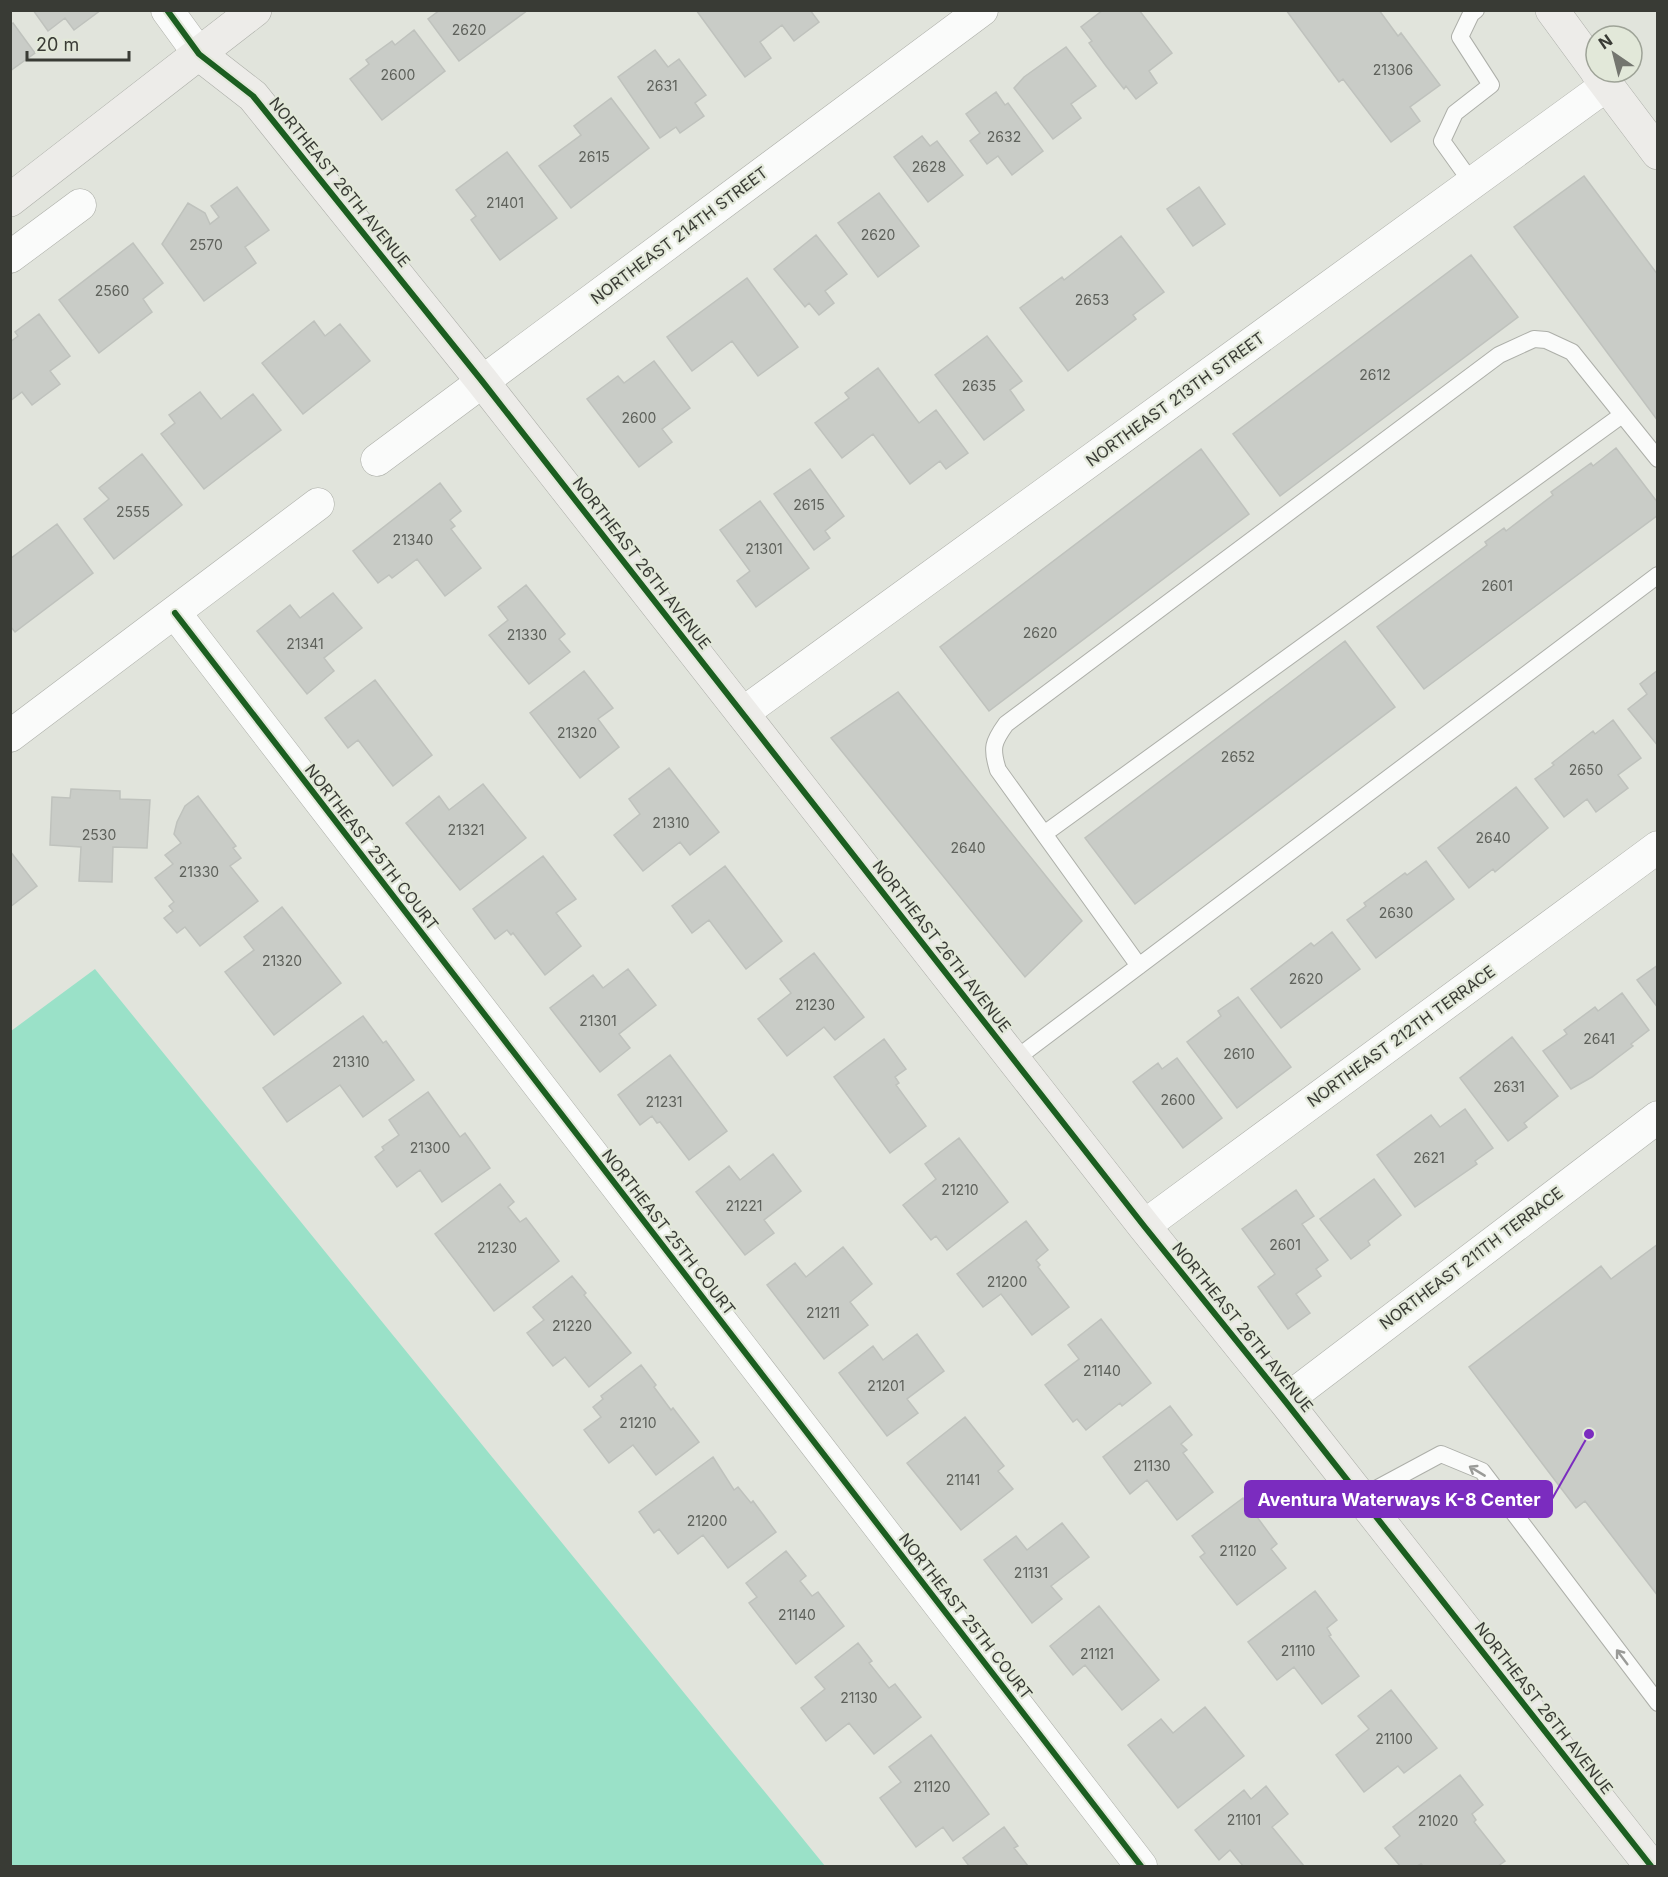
<svg xmlns="http://www.w3.org/2000/svg" width="1668" height="1877" font-family="Inter,sans-serif">
  <style>
    .water { fill: #9ae1c8 }
    .building { fill: #c9ccc7; stroke: #bfc2bd; stroke-width: 1.5 }
    .lines { fill: none; stroke-linecap: round; stroke-linejoin: round }
    .lane-casing { stroke: #adafa9; stroke-width: 18 }
    .street-casing { stroke: #adafa9; stroke-width: 33 }
    .secondary-casing { stroke: #adafa9; stroke-width: 34 }
    .lane { stroke: #fafbfa; stroke-width: 16 }
    .street { stroke: #fafbfa; stroke-width: 32 }
    .secondary { stroke: #edece9; stroke-width: 33 }
    .cycleway-casing { stroke: #e2e8d9; stroke-width: 10 }
    .cycleway { stroke: #1b5e20; stroke-width: 6 }
    .oneway { stroke: #9a9b98 }
    .labels { text-anchor: middle; stroke-width: 4.5; stroke-linejoin: round; paint-order: stroke }
    .number-label { font-size: 14px; fill: #5e615b }
    .street-label { font-size: 16px; fill: #393b35; stroke: #e2e8d9 }
    .leader { fill: none; stroke: #7b2cbf; stroke-width: 2 }
    .callout-dot { fill: #7b2cbf; stroke: #e2e8d9; stroke-width: 2 }
    .callout { fill: #7b2cbf; stroke: #7b2cbf; stroke-width: 2 }
    .callout-label { font-size: 18px; text-anchor: middle; font-weight: bold; fill: #fff }
  </style>
  <rect width="100%" height="100%" fill="#e1e4dc"/>
  <!-- water -->
  <path class="water" d="M95 969 825 1866H11V1031Z"/>
  <!-- building -->
  <path class="building" d="M33 10H101L74 30 65 18 48 31Z
    M440 10H528L459 61 428 19Z
    M696 10H810L819 22 794 41 782 25 760 42 771 58 745 77Z
    M1103 10H1139L1172 53 1149 71 1157 83 1136 99 1126 86 1124 89 1106 66 1089 43 1092 41 1081 27Z
    M1286 10H1379L1398 36 1401 33 1440 85 1410 107 1420 121 1391 142 1343 79 1339 82Z
    M13 23 35 53 10 71V25Z
    M414 30 445 71 382 120 350 79 369 64 366 60 392 41 395 45Z
    M1066 47 1096 86 1071 104 1081 118 1053 139 1014 88 1024 77Z
    M655 50 668 67 679 59 706 95 695 103 704 116 680 133 676 127 660 138 618 77Z
    M996 92 1005 105 1008 103 1043 151 1012 175 998 156 987 164 970 141 980 133 966 114Z
    M611 98 649 148 571 208 539 166 581 135 574 126Z
    M922 136 930 146 937 141 963 175 928 202 894 157Z
    M507 152 557 218 500 260 471 220 476 216 456 190Z
    M1584 176 1658 275V421L1514 227Z
    M237 187 269 230 245 247 256 263 204 301 162 244 188 203 205 213 210 224 219 217 211 206Z
    M1199 187 1225 224 1193 246 1167 209Z
    M879 193 919 246 878 277 838 223Z
    M816 235 847 274 825 291 834 303 819 315 809 303 805 307 774 269Z
    M1121 236 1164 292 1133 315 1136 319 1068 371 1020 308 1062 277 1064 280Z
    M133 243 163 283 143 299 152 312 99 353 59 300Z
    M1471 255 1518 317 1280 496 1233 434Z
    M747 278 798 347 758 376 732 341 692 371 667 337Z
    M39 314 70 356 50 371 60 384 32 405 22 392 10 401V342L18 336 15 332Z
    M314 321 325 336 340 324 370 361 303 414 262 363Z
    M987 336 1022 381 1010 390 1024 410 984 440 935 375Z
    M654 361 690 408 662 429 672 442 639 467 587 399 618 376 624 383Z
    M878 368 919 423 936 410 968 453 946 469 940 461 910 484 873 434 842 458 815 423 849 398 845 393Z
    M200 392 221 419 253 394 281 430 204 489 161 434 175 423 169 415Z
    M1616 448 1658 503V515L1424 689 1377 627 1487 545 1485 542 1504 528 1506 531 1553 495 1551 492 1591 463 1593 466Z
    M1201 449 1249 514 989 711 940 647Z
    M142 454 182 505 114 559 84 519 109 499 99 488Z
    M810 469 844 516 825 531 830 538 814 550 774 494Z
    M440 483 461 511 450 520 455 526 451 529 481 568 445 596 417 559 392 578 389 575 378 583 353 551Z
    M760 501 809 568 756 607 737 581 750 571 720 530Z
    M57 524 93 573 15 632 10 626V559Z
    M526 585 565 634 559 639 570 652 529 684 489 635 508 620 498 607Z
    M333 593 362 628 324 658 334 671 307 694 257 631 290 605 300 618Z
    M1345 641 1395 707 1135 904 1085 838Z
    M1658 670V746L1628 709 1647 694 1640 684Z
    M584 671 613 708 598 719 619 747 580 778 530 713Z
    M375 680 432 755 393 786 358 740 348 748 325 718Z
    M898 692 1082 921 1025 977 831 738Z
    M1613 720 1641 758 1618 775 1628 788 1596 812 1587 799 1564 817 1535 779 1554 765 1552 763 1593 731 1595 734Z
    M669 768 719 832 690 855 680 842 643 871 614 835 640 814 629 799Z
    M483 784 526 838 460 890 406 823 439 796 449 810Z
    M1516 787 1548 828 1495 872 1493 869 1469 888 1438 848Z
    M71 789 120 791V799L150 800 147 848 113 847 112 882 79 881 81 847 50 845 52 797 70 798Z
    M198 796 236 846 233 848 241 858 230 866 258 901 200 946 185 927 177 933 164 918 173 911 169 906 174 902 155 878 173 864 165 855 181 843 174 834 177 822 185 806Z
    M10 851 37 886 10 907Z
    M543 856 576 899 556 913 581 946 545 975 513 933 511 935 507 930 495 939 473 909Z
    M1426 861 1454 899 1376 958 1347 920 1366 906 1364 903 1405 873 1407 875Z
    M725 866 782 941 746 969 709 920 692 933 672 906Z
    M282 907 341 983 274 1035 225 972 254 950 244 937Z
    M1332 932 1360 969 1281 1028 1251 989 1311 943 1314 946Z
    M814 953 864 1017 835 1040 824 1027 787 1056 758 1019 791 993 780 979Z
    M1658 965V1008L1637 980Z
    M628 969 656 1005 619 1034 630 1048 600 1072 550 1008 593 975 603 988Z
    M1622 993 1649 1030 1631 1044 1633 1046 1592 1077 1571 1089 1543 1051 1567 1034 1564 1030 1595 1007 1598 1011Z
    M1238 997 1291 1067 1237 1108 1187 1042 1221 1016 1218 1011Z
    M363 1016 383 1043 386 1041 414 1080 363 1117 340 1085 287 1122 263 1088Z
    M1512 1037 1558 1096 1524 1123 1527 1127 1508 1141 1460 1078Z
    M884 1039 906 1069 895 1077 899 1083 896 1085 926 1126 890 1153 834 1077Z
    M670 1055 727 1131 689 1160 660 1122 657 1123 652 1116 640 1125 618 1095Z
    M1177 1058 1222 1118 1183 1148 1133 1082 1158 1063 1162 1069Z
    M428 1092 460 1137 465 1133 490 1168 442 1202 420 1170 397 1187 375 1157 384 1150 382 1147 399 1135 389 1120Z
    M1465 1109 1493 1148 1475 1161 1477 1164 1415 1207 1377 1155 1431 1115 1440 1127Z
    M959 1138 1008 1202 947 1250 936 1236 931 1240 903 1205 936 1179 925 1164Z
    M773 1154 801 1191 764 1220 774 1233 745 1255 696 1192 729 1166 740 1180Z
    M1374 1179 1401 1215 1368 1241 1370 1245 1351 1259 1320 1219Z
    M500 1184 514 1202 508 1207 520 1222 526 1218 559 1261 494 1311 435 1234Z
    M1296 1190 1314 1216 1302 1224 1328 1260 1316 1269 1321 1276 1296 1294 1310 1313 1288 1329 1258 1287 1275 1274 1242 1229Z
    M1026 1221 1048 1250 1036 1260 1040 1265 1038 1267 1069 1307 1032 1335 1001 1294 983 1307 957 1274Z
    M1658 1244V1596L1585 1501 1576 1508 1469 1367 1601 1266 1611 1279Z
    M843 1247 872 1284 850 1302 868 1325 824 1359 767 1285 795 1263 806 1277Z
    M572 1276 586 1293 584 1295 631 1353 589 1387 565 1357 553 1366 527 1333 544 1320 533 1307Z
    M1101 1319 1151 1383 1122 1406 1120 1403 1086 1430 1077 1419 1073 1422 1045 1385 1079 1359 1068 1345Z
    M917 1334 944 1371 907 1399 918 1413 887 1436 839 1373 873 1346 883 1360Z
    M641 1365 656 1385 654 1387 671 1410 673 1408 699 1442 656 1475 633 1445 609 1463 584 1430 601 1417 593 1407 603 1399 601 1396Z
    M1170 1406 1192 1435 1181 1444 1187 1450 1183 1453 1213 1492 1177 1520 1147 1480 1130 1494 1103 1457Z
    M965 1417 1004 1466 998 1471 1013 1489 961 1530 907 1463Z
    M713 1457 734 1490 738 1487 751 1503 753 1501 776 1532 728 1568 703 1535 678 1554 659 1529 654 1533 639 1512Z
    M1243 1498 1277 1544 1271 1549 1286 1568 1237 1605 1200 1557 1205 1553 1192 1536Z
    M1062 1523 1089 1557 1051 1586 1062 1599 1032 1623 984 1560 1016 1536 1027 1550Z
    M786 1551 806 1576 800 1581 812 1596 818 1592 844 1626 796 1664 749 1603 757 1597 746 1583Z
    M1315 1591 1337 1620 1327 1628 1331 1635 1329 1636 1359 1676 1322 1704 1294 1667 1277 1680 1248 1642Z
    M1099 1606 1159 1680 1122 1710 1085 1665 1073 1675 1050 1646Z
    M858 1643 872 1661 869 1663 889 1688 895 1684 921 1717 874 1754 849 1723 826 1741 801 1708 825 1689 815 1677Z
    M1391 1690 1437 1748 1404 1773 1398 1766 1364 1792 1336 1755 1369 1729 1358 1716Z
    M1205 1707 1244 1756 1178 1808 1128 1745 1161 1719 1173 1733Z
    M931 1735 989 1814 953 1841 943 1827 916 1847 880 1798 901 1782 889 1767Z
    M1460 1775 1483 1805 1472 1814 1476 1820 1474 1822 1505 1861 1498 1866H1423L1421 1864 1417 1866H1400L1385 1848 1400 1836 1393 1827Z
    M1266 1786 1288 1814 1272 1827 1304 1866H1243L1230 1850 1219 1860 1195 1830 1244 1790 1251 1799Z
    M1004 1827 1018 1846 1014 1848 1028 1866H969L963 1858Z"/>
  <g class="lines">
    <!-- lane casing -->
    <g class="lane-casing">
      <path id="lane" d="M1472 183 1442 141 1455 113 1491 85 1460 37 1471 14 1476 10
        M1044 834 1622 415
        M1139 966 998 770C991 748 993 742 1006 724L1499 355 1534 339 1546 340 1572 352 1658 459
        M1014 1060 1658 575
        M1361 1497 1441 1454 1482 1471 1658 1703"/>
    </g>
    <!-- street casing -->
    <g class="street-casing">
      <path id="street" d="M167 10 199 54
        M10 257 80 205
        M377 460 982 10
        M175 613 1141 1866
        M743 713 1607 85
        M10 736 318 504
        M1144 1226 1658 847
        M1285 1401 1658 1117"/>
    </g>
    <!-- secondary casing -->
    <g class="secondary-casing">
      <path id="secondary" d="M1552 10 1596 70
        M199 54 253 96 482 381 1144 1226 1285 1401 1651 1866
        M1597 72 1658 153
        M10 200 255 10"/>
    </g>
    <!-- lane -->
    <use href="#lane" class="lane"/>
    <!-- street -->
    <use href="#street" class="street"/>
    <!-- secondary -->
    <use href="#secondary" class="secondary"/>
    <!-- cycleway casing -->
    <g class="cycleway-casing">
      <path id="cycleway" d="M167 10 199 54 253 96 482 381 1144 1226 1285 1401 1651 1866
        M175 613 1141 1866"/>
    </g>
    <!-- cycleway -->
    <use href="#cycleway" class="cycleway"/>
  </g>
  <!-- one-way arrows -->
  <defs><path id="oneway-shaft" d="M-6 0H5M1.5-3L5.5 0L1.5 3" fill="none" stroke-width="1.6" stroke-linecap="round" stroke-linejoin="round" transform="scale(1.5)"/></defs>
  <g class="oneway">
    <use href="#oneway-shaft" transform="translate(1477 1471) rotate(-149)"/>
    <use href="#oneway-shaft" transform="translate(1622 1657) rotate(-127)"/>
  </g>
  <g class="labels">
    <!-- number labels -->
    <g class="number-label">
      <text x="469" y="35">2620</text>
      <text x="1393" y="75">21306</text>
      <text x="398" y="80">2600</text>
      <text x="662" y="91">2631</text>
      <text x="1004" y="142">2632</text>
      <text x="594" y="162">2615</text>
      <text x="929" y="172">2628</text>
      <text x="505" y="208">21401</text>
      <text x="878" y="240">2620</text>
      <text x="206" y="250">2570</text>
      <text x="112" y="296">2560</text>
      <text x="1092" y="305">2653</text>
      <text x="1375" y="380">2612</text>
      <text x="979" y="391">2635</text>
      <text x="639" y="423">2600</text>
      <text x="809" y="510">2615</text>
      <text x="133" y="517">2555</text>
      <text x="413" y="545">21340</text>
      <text x="764" y="554">21301</text>
      <text x="1497" y="591">2601</text>
      <text x="1040" y="638">2620</text>
      <text x="527" y="640">21330</text>
      <text x="305" y="649">21341</text>
      <text x="577" y="738">21320</text>
      <text x="1238" y="762">2652</text>
      <text x="1586" y="775">2650</text>
      <text x="671" y="828">21310</text>
      <text x="466" y="835">21321</text>
      <text x="99" y="840">2530</text>
      <text x="1493" y="843">2640</text>
      <text x="968" y="853">2640</text>
      <text x="199" y="877">21330</text>
      <text x="1396" y="918">2630</text>
      <text x="282" y="966">21320</text>
      <text x="1306" y="984">2620</text>
      <text x="815" y="1010">21230</text>
      <text x="598" y="1026">21301</text>
      <text x="1599" y="1044">2641</text>
      <text x="1239" y="1059">2610</text>
      <text x="351" y="1067">21310</text>
      <text x="1509" y="1092">2631</text>
      <text x="1178" y="1105">2600</text>
      <text x="664" y="1107">21231</text>
      <text x="430" y="1153">21300</text>
      <text x="1429" y="1163">2621</text>
      <text x="960" y="1195">21210</text>
      <text x="744" y="1211">21221</text>
      <text x="1285" y="1250">2601</text>
      <text x="497" y="1253">21230</text>
      <text x="1007" y="1287">21200</text>
      <text x="823" y="1318">21211</text>
      <text x="572" y="1331">21220</text>
      <text x="1102" y="1376">21140</text>
      <text x="886" y="1391">21201</text>
      <text x="638" y="1428">21210</text>
      <text x="1152" y="1471">21130</text>
      <text x="963" y="1485">21141</text>
      <text x="707" y="1526">21200</text>
      <text x="1238" y="1556">21120</text>
      <text x="1031" y="1578">21131</text>
      <text x="797" y="1620">21140</text>
      <text x="1298" y="1656">21110</text>
      <text x="1097" y="1659">21121</text>
      <text x="859" y="1703">21130</text>
      <text x="1394" y="1744">21100</text>
      <text x="932" y="1792">21120</text>
      <text x="1244" y="1825">21101</text>
      <text x="1438" y="1826">21020</text>
    </g>
    <!-- street labels -->
    <g class="street-label">
      <text transform="translate(340 182) rotate(51)" y="6">NORTHEAST 26TH AVENUE</text>
      <text transform="translate(679 235) rotate(-37)" y="6">NORTHEAST 214TH STREET</text>
      <text transform="translate(1175 399) rotate(-36)" y="6">NORTHEAST 213TH STREET</text>
      <text transform="translate(642 563) rotate(52)" y="6">NORTHEAST 26TH AVENUE</text>
      <text transform="translate(372 847) rotate(52)" y="6">NORTHEAST 25TH COURT</text>
      <text transform="translate(942 946) rotate(52)" y="6">NORTHEAST 26TH AVENUE</text>
      <text transform="translate(1401 1036) rotate(-36)" y="6">NORTHEAST 212TH TERRACE</text>
      <text transform="translate(669 1232) rotate(52)" y="6">NORTHEAST 25TH COURT</text>
      <text transform="translate(1471 1258) rotate(-37)" y="6">NORTHEAST 211TH TERRACE</text>
      <text transform="translate(1243 1327) rotate(51)" y="6">NORTHEAST 26TH AVENUE</text>
      <text transform="translate(966 1616) rotate(52)" y="6">NORTHEAST 25TH COURT</text>
      <text transform="translate(1544 1708) rotate(52)" y="6">NORTHEAST 26TH AVENUE</text>
    </g>
  </g>
  <!-- callouts -->
  <path class="leader" d="M1589 1434L1552 1499"/>
  <circle class="callout-dot" cx="1589" cy="1434" r="6"/>
  <rect class="callout" x="1245" y="1481" width="307" height="36" rx="6"/>
  <g class="callout-label">
    <text x="1399" y="1506">Aventura Waterways K-8 Center</text>
  </g>
  <!-- border -->
  <rect width="1668" height="1877" fill="none" stroke="#393b35" stroke-width="24"/>
  <!-- north arrow -->
  <g transform="translate(1614 54) rotate(325)"><circle r="28" fill="#e2e8d9" stroke="#9ea397" stroke-width="1.5"/>
  <path d="M0-4.5L10 22L0 15L-10 22Z" fill="#74766f"/>
  <text y="-9" font-size="16" font-weight="bold" text-anchor="middle" fill="#393b35">N</text>
  </g>
  <!-- scale -->
  <path d="M27 51v9h102v-9" fill="none" stroke="#393b35" stroke-width="3"/>
  <text x="36" y="51" font-size="18" fill="#393b35" stroke="#e2e8d9" stroke-width="4.5" paint-order="stroke">20 m</text>
</svg>
